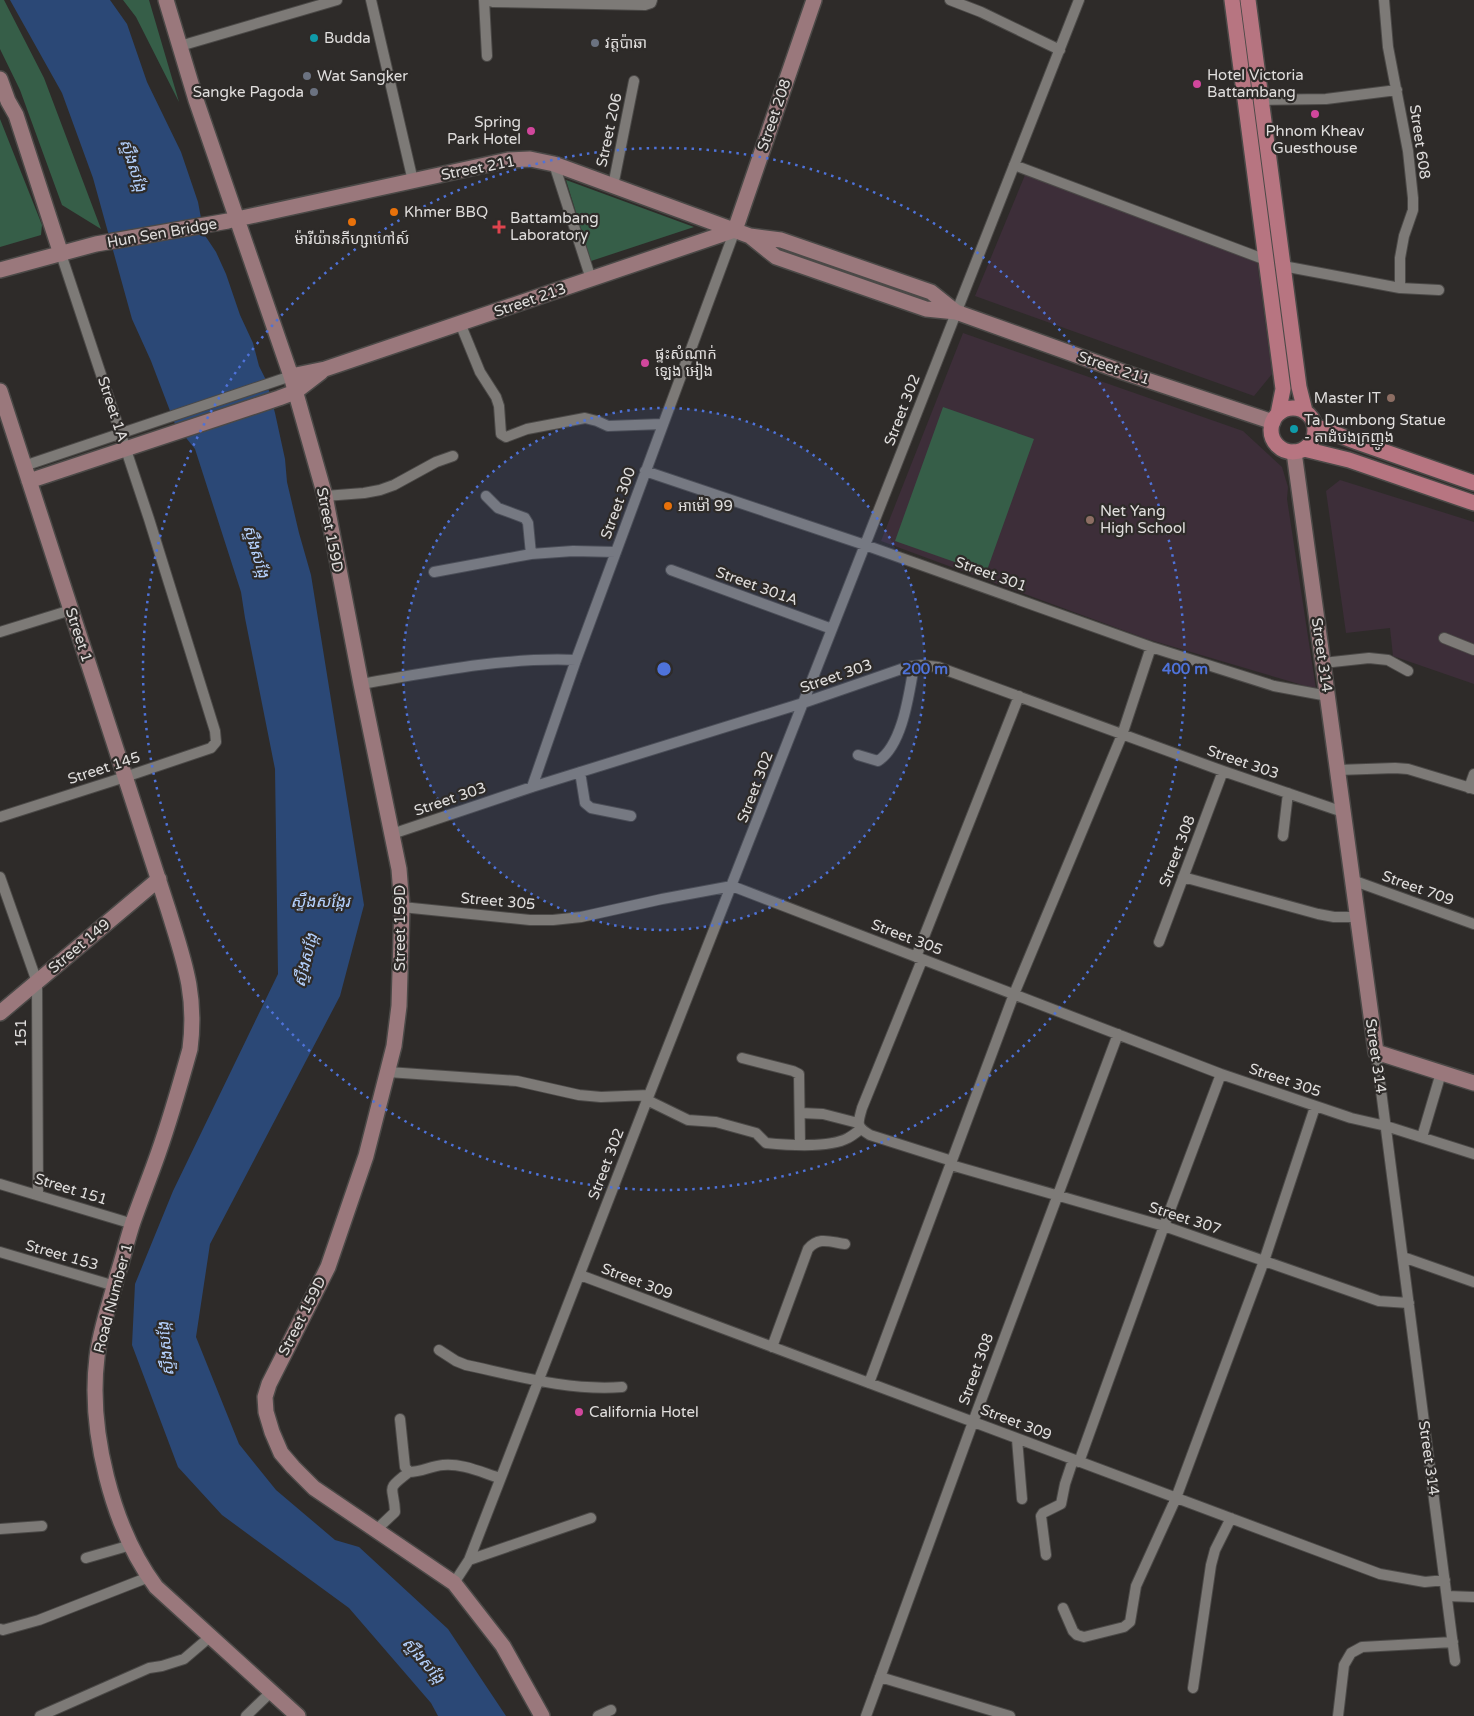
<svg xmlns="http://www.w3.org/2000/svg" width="1474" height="1716" font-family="'Varela Round','Noto Sans Khmer',sans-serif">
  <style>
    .education { fill: #3d2e39 }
    .green { fill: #365e48 }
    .water { fill: #2b4876 }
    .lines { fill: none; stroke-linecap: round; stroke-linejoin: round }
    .street-casing { stroke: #4b4947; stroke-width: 12 }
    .secondary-casing { stroke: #4b4947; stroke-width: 18 }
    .primary-casing { stroke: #4b4947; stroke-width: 18 }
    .street { stroke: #7d7a77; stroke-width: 10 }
    .secondary { stroke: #9a787c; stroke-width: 15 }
    .primary { stroke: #b77581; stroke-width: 15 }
    .ring { fill: none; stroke: #4e72d9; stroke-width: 2.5; stroke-dasharray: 2.5 5 }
    .culture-dot { fill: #0f9aa8; stroke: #2e2b29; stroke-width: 2 }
    .worship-dot { fill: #6b7280; stroke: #2e2b29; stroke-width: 2 }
    .hotel-dot { fill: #d1479c; stroke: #2e2b29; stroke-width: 2 }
    .food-dot { fill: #e8710a; stroke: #2e2b29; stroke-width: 2 }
    .health-dot { fill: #e0444e; stroke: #2e2b29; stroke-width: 2 }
    .education-dot { fill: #8d6e63; stroke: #2e2b29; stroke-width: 2 }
    .labels { text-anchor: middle; stroke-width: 4.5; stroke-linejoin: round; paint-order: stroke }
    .poi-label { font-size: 15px; fill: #e0dedd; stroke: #2e2b29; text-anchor: start }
    .street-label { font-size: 15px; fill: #e0dedd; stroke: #2e2b29 }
    .water-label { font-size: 16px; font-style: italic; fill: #b4d0fc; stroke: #2e2b29 }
    .centre { fill: #4e72d9; stroke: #2e2b29; stroke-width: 2.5 }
    .ring-label { font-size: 15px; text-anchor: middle; font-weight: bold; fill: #4e72d9; stroke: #2e2b29; stroke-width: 4.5; stroke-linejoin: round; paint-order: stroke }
  </style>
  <rect width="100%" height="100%" fill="#2e2b29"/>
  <!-- education -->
  <path class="education" d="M1025 175 1257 262 1272 374 1254 396 975 296Z
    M963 333 1243 431 1282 467 1288 487 1287 499 1316 689 1147 639 881 541Z
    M1340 480 1474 522V684L1393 656 1390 628 1346 633 1326 491Z"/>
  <!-- green -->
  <path class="green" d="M0 0H4L44 78 101 229 62 205 20 90 0 49Z
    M123 0H149L179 102 136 17Z
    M0 119 42 225 41 235 0 247Z
    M566 180 694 227 591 261Z
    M943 407 1034 439 986 573 895 541Z"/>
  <!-- water -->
  <path class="water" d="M10 0H110L127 24 147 82 181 152 198 202 204 234 216 252 226 274 240 315 253 343 259 366 266 380 275 413 285 459 287 482 299 533 311 575 364 905 340 996 210 1244 196 1337 239 1444 276 1490 335 1540 359 1547 448 1629 506 1716H438L431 1703 349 1608 222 1515 178 1467 132 1345 135 1284 173 1191 278 974 275 769 245 618 241 592 195 449 175 424 151 361 132 319 93 178 62 93Z"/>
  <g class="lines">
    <!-- street casing -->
    <g class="street-casing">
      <path id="street" d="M371 0 413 181
        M484 0 487 56
        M486 0 493 2 645 5 651 3 652 0
        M950 0 981 12 1060 50
        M1384 0 1388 47 1408 151 1413 198V210L1404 236 1400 258V288
        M180 46 337 0
        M1261 100 1326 99 1397 90
        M554 164 591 279
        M1014 165 1266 260
        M613 186 634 81
        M1283 266 1400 288 1439 290
        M460 323 480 372 496 397 499 406 501 434 506 437 527 429 585 418 597 421 608 426 662 424
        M24 466 291 376
        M645 471 865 545 1151 647 1274 686 1328 696
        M325 496 364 493 380 490 394 485 436 462 453 456
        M486 496 498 508 525 518 528 523 531 554
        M671 570 832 629
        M434 572 531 554 573 551 616 552
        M0 632 71 610
        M1444 638 1474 650
        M1323 663 1369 658 1388 660 1408 671
        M361 684C431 672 505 657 576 660
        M858 755 878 761C903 745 909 693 914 666
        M1338 770 1395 768 1408 769 1474 789
        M580 772 585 803 591 808 631 816
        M532 787 576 660 735 230
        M1469 788 1474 774
        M0 817 125 777 211 748 216 742 215 731 149 519 61 254
        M392 834 532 787 803 703 907 667 921 665 938 667 1223 771 1343 812
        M1283 836 1288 793
        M0 877 37 982 38 1195
        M1183 877 1318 914 1334 917H1358
        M1352 880 1474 924
        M402 907 530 920H553L581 917 662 899 732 886 1221 1074 1351 1118 1386 1126 1474 1154
        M1159 942 1223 771
        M916 957 1019 696
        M922 960 862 1108C858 1123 855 1126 870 1135L952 1161
        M1376 1052 1455 1661
        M742 1058 793 1071 799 1074 800 1144
        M388 1072 517 1081 579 1095 601 1097 649 1095
        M647 1100 688 1120 716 1122 756 1133 766 1143C786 1145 830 1148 848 1138 852 1136 857 1132 861 1129
        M801 1113 823 1114 858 1123
        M1422 1137 1441 1073
        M951 1165 1164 1226 1379 1301 1409 1303
        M0 1184 133 1224
        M0 1252 115 1286
        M1403 1257 1474 1282
        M580 1275 1380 1574 1425 1582 1445 1580
        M772 1347 808 1249C819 1236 830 1242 845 1244
        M439 1350 456 1361 466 1365C517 1376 569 1391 622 1387
        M869 1383 1014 994 1122 735 1151 647
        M400 1419 405 1467 409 1472C421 1472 431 1466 443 1465 462 1463 483 1473 500 1478
        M1017 1439 1022 1499
        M1079 1462 1164 1226 1221 1074
        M0 1529 42 1526
        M376 1530 395 1512C394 1485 384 1491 409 1472
        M1046 1555 1041 1516 1043 1513 1061 1504 1065 1484 1073 1460
        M86 1558 131 1545
        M469 1560 591 1518
        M454 1583 469 1560 649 1095 1079 0
        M1447 1596 1474 1597
        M1063 1608 1073 1631 1077 1635 1084 1637 1124 1627 1130 1622 1136 1586 1176 1498 1264 1261 1315 1107
        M0 1629 3 1630 39 1620 149 1577
        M880 1677 1010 1716
        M1193 1688 1211 1565 1215 1550 1231 1518
        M40 1716 149 1668 162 1666 184 1659 211 1636
        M246 1716 271 1692
        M598 1716 611 1710
        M866 1716 973 1422 1118 1034
        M1338 1716 1344 1665 1351 1653 1362 1647 1453 1642"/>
    </g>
    <!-- secondary casing -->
    <g class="secondary-casing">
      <path id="secondary" d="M166 0 196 100 291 376 325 496 361 684 399 869 402 907 399 1006 394 1046 366 1156 328 1267 269 1384 265 1397 266 1412 272 1432 281 1453 293 1467 314 1488 454 1583 503 1646 542 1716
        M0 79 8 101 16 115 61 254
        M751 237 776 257 926 309 956 312 1123 372 1273 422
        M0 270 96 244 228 221 508 160 530 159 554 164 750 236 781 240 931 292 956 312
        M291 376 325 369 735 230 814 0
        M0 391 168 909C184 961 197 994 190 1049 180 1085 170 1120 158 1154 150 1177 141 1199 133 1222 127 1240 123 1258 117 1276 110 1303 100 1330 97 1357 88 1430 112 1528 156 1587L298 1716
        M1294 452 1376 1052 1474 1083
        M29 481 279 398 295 392 321 372
        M0 1013 159 879"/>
    </g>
    <!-- primary casing -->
    <g class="primary-casing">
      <path id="primary" d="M1232 0 1283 389 1278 414
        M1248 0 1299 387 1305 411
        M1271 430a22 22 0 1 1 44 0a22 22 0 1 1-44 0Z
        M1315 426 1357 442 1474 483
        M1304 449 1349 460 1474 503"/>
    </g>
    <!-- street -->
    <use href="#street" class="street"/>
    <!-- secondary -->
    <use href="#secondary" class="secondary"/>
    <!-- primary -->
    <use href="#primary" class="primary"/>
  </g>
  <!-- distance rings -->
  <circle cx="664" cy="669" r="261" fill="#4e72d9" fill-opacity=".12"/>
  <g class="ring">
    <circle cx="664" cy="669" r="261"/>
    <circle cx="664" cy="669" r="521"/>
  </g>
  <!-- markers -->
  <g class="culture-dot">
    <circle cx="314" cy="38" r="5"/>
    <circle cx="1294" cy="429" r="5"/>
  </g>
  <g class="worship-dot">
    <circle cx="595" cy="43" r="5"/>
    <circle cx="307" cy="76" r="5"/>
    <circle cx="314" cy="92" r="5"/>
  </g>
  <g class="hotel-dot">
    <circle cx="1197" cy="84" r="5"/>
    <circle cx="1315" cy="114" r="5"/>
    <circle cx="531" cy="131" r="5"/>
    <circle cx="645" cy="363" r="5"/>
    <circle cx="579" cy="1412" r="5"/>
  </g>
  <g class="food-dot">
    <circle cx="394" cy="212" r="5"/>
    <circle cx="352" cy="222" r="5"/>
    <circle cx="668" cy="506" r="5"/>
  </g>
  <path class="health-dot" d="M496.5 219.5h5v5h5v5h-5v5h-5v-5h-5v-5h5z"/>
  <g class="education-dot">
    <circle cx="1391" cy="398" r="5"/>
    <circle cx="1090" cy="520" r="5"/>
  </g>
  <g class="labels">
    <!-- poi labels -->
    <g class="poi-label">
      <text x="324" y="43">Budda</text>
      <text x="605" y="48">វត្តប៉ាឆា</text>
      <text x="1207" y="80">Hotel Victoria<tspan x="1207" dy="17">Battambang</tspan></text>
      <text x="317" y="81">Wat Sangker</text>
      <text x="304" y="97" text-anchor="end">Sangke Pagoda</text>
      <text x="521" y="127" text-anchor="end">Spring<tspan x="521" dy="17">Park Hotel</tspan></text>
      <text x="1315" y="136" text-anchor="middle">Phnom Kheav<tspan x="1315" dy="17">Guesthouse</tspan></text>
      <text x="404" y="217">Khmer BBQ</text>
      <text x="510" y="223">Battambang<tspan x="510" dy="17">Laboratory</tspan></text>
      <text x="352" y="244" text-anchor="middle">ម៉ារីយ៉ានភីហ្សាហៅស៍</text>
      <text x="655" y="359">ផ្ទះសំណាក់<tspan x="655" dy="17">ឡេង អៀង</tspan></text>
      <text x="1381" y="403" text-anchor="end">Master IT</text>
      <text x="1304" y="425">Ta Dumbong Statue<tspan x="1304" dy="17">- តាដំបងក្រញូង</tspan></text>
      <text x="678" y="511">អាម៉ៅ 99</text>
      <text x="1100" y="516">Net Yang<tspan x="1100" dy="17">High School</tspan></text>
      <text x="589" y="1417">California Hotel</text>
    </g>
    <!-- street labels -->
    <g class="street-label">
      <text transform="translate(774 115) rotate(-71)" y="5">Street 208</text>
      <text transform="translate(609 130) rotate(-78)" y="5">Street 206</text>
      <text transform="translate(1420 142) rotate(82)" y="5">Street 608</text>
      <text transform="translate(478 168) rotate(-11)" y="5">Street 211</text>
      <text transform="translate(162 233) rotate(-10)" y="5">Hun Sen Bridge</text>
      <text transform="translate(530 300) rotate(-19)" y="5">Street 213</text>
      <text transform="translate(1114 368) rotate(19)" y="5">Street 211</text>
      <text transform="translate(113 409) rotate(72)" y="5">Street 1A</text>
      <text transform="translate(902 410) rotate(-69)" y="5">Street 302</text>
      <text transform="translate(618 503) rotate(-70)" y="5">Street 300</text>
      <text transform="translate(330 530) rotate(79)" y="5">Street 159D</text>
      <text transform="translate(991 574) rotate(20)" y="5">Street 301</text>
      <text transform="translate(757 586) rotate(20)" y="5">Street 301A</text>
      <text transform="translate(79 635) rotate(72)" y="5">Street 1</text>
      <text transform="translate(1322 655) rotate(82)" y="5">Street 314</text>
      <text transform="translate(836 676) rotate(-19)" y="5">Street 303</text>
      <text transform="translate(1243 762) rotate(19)" y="5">Street 303</text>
      <text transform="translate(104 768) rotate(-18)" y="5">Street 145</text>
      <text transform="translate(755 787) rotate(-69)" y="5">Street 302</text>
      <text transform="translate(450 799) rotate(-19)" y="5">Street 303</text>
      <text transform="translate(1177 851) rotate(-69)" y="5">Street 308</text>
      <text transform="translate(1418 888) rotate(20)" y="5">Street 709</text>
      <text transform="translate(498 901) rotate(5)" y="5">Street 305</text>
      <text transform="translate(400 928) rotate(-90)" y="5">Street 159D</text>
      <text transform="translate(907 937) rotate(21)" y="5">Street 305</text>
      <text transform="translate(79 946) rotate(-40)" y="5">Street 149</text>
      <text transform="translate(21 1033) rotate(-90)" y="5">151</text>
      <text transform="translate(1376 1056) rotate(82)" y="5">Street 314</text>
      <text transform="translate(1285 1080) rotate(19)" y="5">Street 305</text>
      <text transform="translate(606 1164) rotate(-69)" y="5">Street 302</text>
      <text transform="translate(71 1189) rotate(17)" y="5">Street 151</text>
      <text transform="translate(1185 1218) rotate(18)" y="5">Street 307</text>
      <text transform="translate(62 1255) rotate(16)" y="5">Street 153</text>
      <text transform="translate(637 1281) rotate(21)" y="5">Street 309</text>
      <text transform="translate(113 1298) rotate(-75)" y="5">Road Number 1</text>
      <text transform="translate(302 1316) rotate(-63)" y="5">Street 159D</text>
      <text transform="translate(976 1369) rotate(-70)" y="5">Street 308</text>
      <text transform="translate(1016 1422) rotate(21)" y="5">Street 309</text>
      <text transform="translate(1429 1458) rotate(82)" y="5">Street 314</text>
    </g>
    <!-- water labels -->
    <g class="water-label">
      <text transform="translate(134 165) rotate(72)" y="6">ស្ទឹងសង្កែ</text>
      <text transform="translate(257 551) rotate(73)" y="6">ស្ទឹងសង្កែ</text>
      <text x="320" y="907">ស្ទឹងសង្កែរ</text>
      <text transform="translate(305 960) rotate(-76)" y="6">ស្ទឹងសង្កែ</text>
      <text transform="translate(165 1349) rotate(-96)" y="6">ស្ទឹងសង្កែ</text>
      <text transform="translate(424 1660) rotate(49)" y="6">ស្ទឹងសង្កែ</text>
    </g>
  </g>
  <circle cx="664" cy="669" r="8" class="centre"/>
  <g class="ring-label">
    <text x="925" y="674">200 m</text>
    <text x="1185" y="674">400 m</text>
  </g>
</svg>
